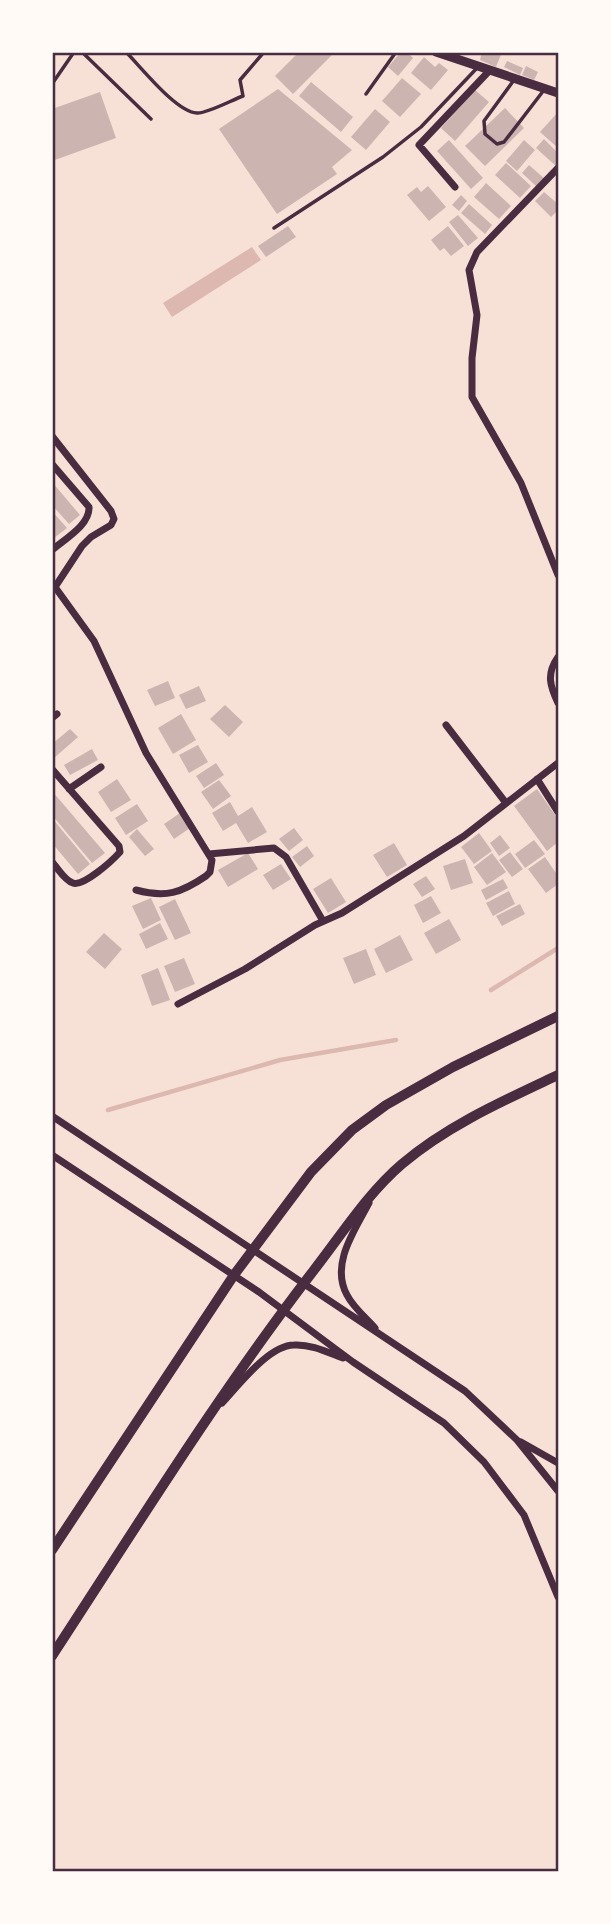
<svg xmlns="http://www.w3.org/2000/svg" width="611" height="1924" font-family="Overpass,sans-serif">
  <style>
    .water { fill: #dcb8b0 }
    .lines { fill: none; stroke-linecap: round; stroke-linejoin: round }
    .stream { stroke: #dcb8b0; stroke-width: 4.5 }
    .building { fill: #ccb4b1 }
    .service { stroke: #4a2c40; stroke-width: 3.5 }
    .minor { stroke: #4a2c40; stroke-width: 7 }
    .tertiary { stroke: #4a2c40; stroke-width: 9 }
    .secondary { stroke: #4a2c40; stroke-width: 10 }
    .neatline { fill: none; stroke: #4a2c40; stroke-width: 2.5 }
  </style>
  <rect width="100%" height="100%" fill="#f7e1d7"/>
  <!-- water -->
  <path class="water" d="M252 247 261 260 172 317 163 303Z"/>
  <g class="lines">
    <!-- stream -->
    <path class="stream" d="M491 990 558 948
      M108 1110 280 1060 396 1040"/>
  </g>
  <!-- building -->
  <path class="building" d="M299 52H335L293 94 275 76Z
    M401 52H407L413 58 398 76 388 67Z
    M482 52H502L496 67 480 60Z
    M424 57 435 67 439 63 448 70 431 90 411 73Z
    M507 61 523 68 520 75 504 67Z
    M526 66 538 72 534 80 522 75Z
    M402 78 421 94 400 117 382 101Z
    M311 82 353 117 341 132 299 96Z
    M278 89 352 150 332 167 337 174 277 214 219 129Z
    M475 90 489 102 455 141 441 128Z
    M100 92 116 138 52 161V109Z
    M505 108 524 128 485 166 465 146Z
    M375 109 390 122 366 150 351 137Z
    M558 112V148L540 132Z
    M544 139 558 153 557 167 536 148Z
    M449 140 483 178 471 189 437 151Z
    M524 140 535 150 517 171 506 161Z
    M506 163 531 186 520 198 495 175Z
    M529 165 545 179 537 187 522 173Z
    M486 183 511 206 499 219 474 197Z
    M428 186 446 207 429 221 407 195 417 187 421 192Z
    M544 192 558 204V210L551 217 535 201Z
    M461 195 467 201 459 211 452 205Z
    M469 204 492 225 485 234 461 213Z
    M458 215 478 238 468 246 449 222Z
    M288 226 296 237 266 257 258 246Z
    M448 226 464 246 451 256 444 248 440 251 431 240Z
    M52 482 80 515 69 524 52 505Z
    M52 511 67 528 54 538 52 536Z
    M168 681 175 698 155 706 147 690Z
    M199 686 206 701 186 709 179 695Z
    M225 705 243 722 229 737 210 719Z
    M181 714 196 740 173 754 158 728Z
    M70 729 78 737 54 758 52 744Z
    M198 745 208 762 189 773 179 755Z
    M92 749 98 760 70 775 64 765Z
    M216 763 224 775 204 788 196 776Z
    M117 779 131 800 111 812 98 792Z
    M219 780 231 796 213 809 201 792Z
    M537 789 558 819V842L547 851 514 806Z
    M52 791 105 853 92 863 52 815Z
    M230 802 238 816 252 807 267 832 248 843 236 823 223 831 212 813Z
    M137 804 148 821 126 835 115 818Z
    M180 813 190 828 174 839 164 824Z
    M52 818 90 864 78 874 52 843Z
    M294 828 303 840 289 851 279 839Z
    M137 829 154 849 145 856 129 837Z
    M479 833 492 851 474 864 461 847Z
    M500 835 510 848 499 856 490 843Z
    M534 840 545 854 525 868 515 854Z
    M394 843 407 865 387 877 373 855Z
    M307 846 314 856 300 867 292 857Z
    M510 852 523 869 512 877 499 860Z
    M248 853 258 869 228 887 218 870Z
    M492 853 506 872 487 885 474 867Z
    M545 857 558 876V884L546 893 528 869Z
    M465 859 473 883 451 890 443 866Z
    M281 864 291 879 273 890 263 875Z
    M426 876 435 889 422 897 413 884Z
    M331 878 346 902 328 913 313 889Z
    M503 879 508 888 486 900 481 890Z
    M509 891 515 904 493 916 486 903Z
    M431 896 441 913 423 923 414 905Z
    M151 898 161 920 143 929 132 906Z
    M175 899 191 933 175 940 159 907Z
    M520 904 525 914 502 926 496 916Z
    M449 919 461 940 436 954 424 933Z
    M160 923 168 939 146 949 139 934Z
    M104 933 122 949 105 969 86 952Z
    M400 935 413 960 386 973 374 949Z
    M366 949 376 975 354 984 343 958Z
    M184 958 195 984 175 992 164 966Z
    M158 968 170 1000 152 1006 141 975Z"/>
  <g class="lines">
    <!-- service -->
    <path class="service" d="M82 52 151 119
      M126 52C141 67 176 112 197 113 206 114 232 100 243 96L240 80 264 52
      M514 80 484 121 485 134 497 144 504 142 544 90
      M52 84 74 52
      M366 94 396 52
      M274 228 383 157 421 127 477 68"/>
    <!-- minor -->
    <path class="minor" d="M558 168 477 252 469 270 477 315 472 358V397L521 483 558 575
      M455 187 419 145 490 70
      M52 436 111 511 114 519 111 525 91 537 82 546 55 587 94 641 146 753 212 860 210 872 206 876C181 893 166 898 136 890
      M52 464 89 507C90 525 65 539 52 550
      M558 657C546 674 550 686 558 703
      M52 718 57 714
      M446 725 506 803
      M52 769 119 846 120 852C112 861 83 887 73 883 64 880 58 868 52 862
      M537 779 558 812
      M69 789 101 767
      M209 854 274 848 286 857 323 921
      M178 1004 245 969 315 925 342 913 464 836 558 763
      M52 1116 465 1391 517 1440 558 1491
      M52 1155 259 1292 353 1362 444 1423 484 1462 524 1515 558 1597
      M369 1203C355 1230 330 1264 347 1295 353 1307 366 1318 375 1328
      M222 1403C239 1385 269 1345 294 1345 311 1344 327 1352 343 1358
      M521 1442 558 1463"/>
    <!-- tertiary -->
    <path class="tertiary" d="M436 52 558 93"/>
    <!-- secondary -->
    <path class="secondary" d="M52 1550 234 1275 311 1172 352 1130 386 1105 453 1067 558 1016
      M52 1656C137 1526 219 1393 314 1270 342 1234 368 1193 402 1164 448 1125 505 1100 558 1075"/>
  </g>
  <!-- border -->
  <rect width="611" height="1924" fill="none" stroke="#fffaf5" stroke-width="108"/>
  <rect x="54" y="54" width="503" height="1816" class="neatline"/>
</svg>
